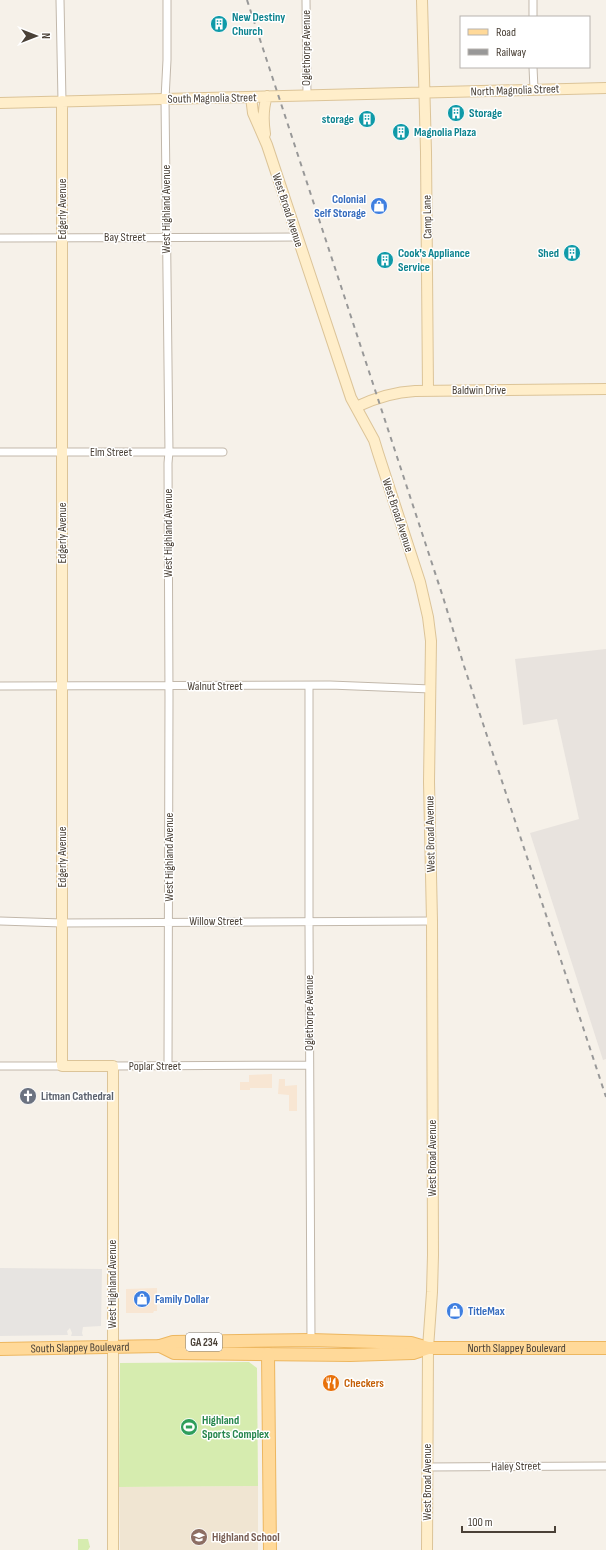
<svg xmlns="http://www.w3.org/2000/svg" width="606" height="1550" font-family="'Sofia Sans Condensed',sans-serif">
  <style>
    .commercial { fill: #f8e6d3 }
    .industrial { fill: #e8e3de }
    .education { fill: #f0e5d2 }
    .grass { fill: #d6ecaf }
    .forest { fill: url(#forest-firs) }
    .parking { fill: #e7e4e1 }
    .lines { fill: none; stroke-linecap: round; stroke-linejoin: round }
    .street-casing { stroke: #c2b8ab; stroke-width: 9 }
    .secondary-casing { stroke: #dcc498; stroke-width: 12 }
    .primary-casing { stroke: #edb760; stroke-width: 14 }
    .street { stroke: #fff; stroke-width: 7 }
    .secondary { stroke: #ffeeca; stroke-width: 10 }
    .primary { stroke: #ffd999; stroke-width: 12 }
    .rail { stroke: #989898; stroke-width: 2; stroke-dasharray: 5 5; stroke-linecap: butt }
    .labels { text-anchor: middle; stroke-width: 3; stroke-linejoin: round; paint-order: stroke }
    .shield { fill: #fff; stroke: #807a73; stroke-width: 1 }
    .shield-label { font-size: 11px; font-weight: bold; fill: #4a4137 }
    .culture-label { font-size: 12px; font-weight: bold; fill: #0d838f; stroke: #fff; text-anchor: start }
    .street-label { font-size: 12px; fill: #4a4137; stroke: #fff }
    .shop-label { font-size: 12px; font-weight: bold; fill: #366cbe; stroke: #fff; text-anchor: start }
    .worship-label { font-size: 12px; font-weight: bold; fill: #5b616d; stroke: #fff; text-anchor: start }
    .food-label { font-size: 12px; font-weight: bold; fill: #c56008; stroke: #fff; text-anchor: start }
    .leisure-label { font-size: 12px; font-weight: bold; fill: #27864d; stroke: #fff; text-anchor: start }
    .education-label { font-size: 12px; font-weight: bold; fill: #785e54; stroke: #fff; text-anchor: start }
  </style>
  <defs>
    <pattern id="forest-firs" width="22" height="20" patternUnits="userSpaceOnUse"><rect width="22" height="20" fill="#d6ecaf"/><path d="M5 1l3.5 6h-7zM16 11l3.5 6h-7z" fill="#b9cc97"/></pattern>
  </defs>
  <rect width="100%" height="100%" fill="#f6f1e9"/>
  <!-- commercial -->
  <path class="commercial" d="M272 1074V1088H250V1090H240V1082H249V1075Z
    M279 1079H285V1086L297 1085V1111H289V1095L278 1094Z
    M157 1288V1311H154L153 1313H126V1289Z"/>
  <!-- industrial -->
  <path class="industrial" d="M606 649V1059L603 1060 530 833 579 819 557 719 523 725 515 659Z"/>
  <!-- education -->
  <path class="education" d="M258 1486V1550H120L119 1487Z"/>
  <!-- grass -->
  <path class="grass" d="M249 1362 257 1368 258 1486 119 1487 120 1363Z"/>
  <!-- forest -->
  <path class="forest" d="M78 1539H88L90 1547 88 1550H78Z"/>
  <!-- parking -->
  <path class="parking" d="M0 1268 102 1269 101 1326 83 1327 82 1333 83 1336H71L72 1333 70 1328 67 1331 68 1335 0 1336Z"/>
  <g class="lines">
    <!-- street casing -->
    <g class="street-casing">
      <path id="street" d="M60 0 62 101
        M167 0V60L165 99 169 452 168 463 169 696 168 1066
        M306 0 307 95
        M533 0V17
        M533 67 534 89
        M0 238 297 237
        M0 452H223
        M0 686 330 685 431 689
        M309 686V921L311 1340
        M0 921 62 923 432 921
        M0 1066H62
        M113 1066 309 1065
        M427 1467 606 1466"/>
    </g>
    <!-- secondary casing -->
    <g class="secondary-casing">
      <path id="secondary" d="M422 0 426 152 428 390
        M251 97 253 113 267 145 351 398 374 440 378 453 420 582 428 617 431 641 429 782 432 921 433 1255 432 1292 428 1348 427 1550
        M62 101V1066H113V1550
        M0 103 606 88
        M265 134C263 121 263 108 267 96
        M356 407C375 398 393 392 415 391L606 389"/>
    </g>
    <!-- primary casing -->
    <g class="primary-casing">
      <g id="primary">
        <path d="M160 1346 174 1353 350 1355 413 1353 428 1348"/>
        <path id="s1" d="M0 1349 160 1346 173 1342 311 1340 411 1343 428 1348H606"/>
        <path d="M268 1354 270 1550"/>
      </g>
    </g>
    <!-- street -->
    <use href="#street" class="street"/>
    <!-- secondary -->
    <use href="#secondary" class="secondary"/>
    <!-- primary -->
    <use href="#primary" class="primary"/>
    <!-- rail -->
    <path class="rail" d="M247 0 443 597 464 666 606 1097"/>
  </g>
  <!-- icons -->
  <defs>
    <g id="building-disc" transform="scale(0.9)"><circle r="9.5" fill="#0f9aa8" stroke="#fff"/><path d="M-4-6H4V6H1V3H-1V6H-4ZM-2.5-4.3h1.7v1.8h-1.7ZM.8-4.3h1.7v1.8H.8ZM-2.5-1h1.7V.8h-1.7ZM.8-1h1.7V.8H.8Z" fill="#fff"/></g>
    <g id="shop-disc" transform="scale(0.9)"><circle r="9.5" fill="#3f7fe0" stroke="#fff"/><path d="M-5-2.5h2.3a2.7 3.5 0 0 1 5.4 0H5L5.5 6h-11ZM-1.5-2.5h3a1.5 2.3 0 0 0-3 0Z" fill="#fff"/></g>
    <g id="church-disc" transform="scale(0.9)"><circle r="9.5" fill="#6b7280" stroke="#fff"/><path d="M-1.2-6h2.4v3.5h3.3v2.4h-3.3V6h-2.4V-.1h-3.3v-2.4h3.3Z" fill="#fff"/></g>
    <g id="restaurant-disc" transform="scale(0.9)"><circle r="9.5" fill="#e8710a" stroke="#fff"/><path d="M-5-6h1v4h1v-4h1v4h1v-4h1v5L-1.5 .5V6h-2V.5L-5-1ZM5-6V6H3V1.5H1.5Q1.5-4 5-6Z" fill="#fff"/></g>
    <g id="stadium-disc" transform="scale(0.9)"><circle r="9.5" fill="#2e9e5b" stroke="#fff"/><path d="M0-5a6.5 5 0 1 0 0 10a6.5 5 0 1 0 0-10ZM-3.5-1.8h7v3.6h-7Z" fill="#fff"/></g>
    <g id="school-disc" transform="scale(0.9)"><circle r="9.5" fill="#8d6e63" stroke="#fff"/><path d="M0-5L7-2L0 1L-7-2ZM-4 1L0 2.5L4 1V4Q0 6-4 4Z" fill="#fff"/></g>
  </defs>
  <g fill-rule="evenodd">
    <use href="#building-disc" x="219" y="24"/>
    <use href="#building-disc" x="456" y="113"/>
    <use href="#building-disc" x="367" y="119"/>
    <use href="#building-disc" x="401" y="132"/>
    <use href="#shop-disc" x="379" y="206"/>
    <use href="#building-disc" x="572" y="253"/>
    <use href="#building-disc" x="385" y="260"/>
    <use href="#church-disc" x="28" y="1096"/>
    <use href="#shop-disc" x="142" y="1299"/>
    <use href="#shop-disc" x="455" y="1311"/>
    <use href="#restaurant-disc" x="331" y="1383"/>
    <use href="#stadium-disc" x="189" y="1427"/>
    <use href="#school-disc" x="199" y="1537"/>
  </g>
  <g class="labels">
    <!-- shield labels -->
    <rect class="shield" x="186" y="1333" width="36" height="18" rx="3"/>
    <g class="shield-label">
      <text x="204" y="1346">GA 234</text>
    </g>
    <!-- culture labels -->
    <g class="culture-label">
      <text x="232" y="21">New Destiny<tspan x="232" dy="14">Church</tspan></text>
      <text x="469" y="117">Storage</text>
      <text x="354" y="123" text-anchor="end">storage</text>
      <text x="414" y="136">Magnolia Plaza</text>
      <text x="398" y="257">Cook's Appliance<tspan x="398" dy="14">Service</tspan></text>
      <text x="559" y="257" text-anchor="end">Shed</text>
    </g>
    <!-- street labels -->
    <g class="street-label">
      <text transform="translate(306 48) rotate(-90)" y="4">Oglethorpe Avenue</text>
      <text transform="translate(515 90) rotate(-2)" y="4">North Magnolia Street</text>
      <text transform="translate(212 98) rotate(-1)" y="4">South Magnolia Street</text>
      <text transform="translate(62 209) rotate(-90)" y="4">Edgerly Avenue</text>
      <text transform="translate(166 209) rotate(-90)" y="4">West Highland Avenue</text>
      <text transform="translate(288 210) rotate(72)" y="4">West Broad Avenue</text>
      <text transform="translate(427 217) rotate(-91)" y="4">Camp Lane</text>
      <text x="125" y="241">Bay Street</text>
      <text x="479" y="394">Baldwin Drive</text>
      <text x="111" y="456">Elm Street</text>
      <text transform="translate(398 515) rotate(72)" y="4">West Broad Avenue</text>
      <text transform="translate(62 533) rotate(-90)" y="4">Edgerly Avenue</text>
      <text transform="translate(168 533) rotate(-90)" y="4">West Highland Avenue</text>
      <text x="215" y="690">Walnut Street</text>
      <text transform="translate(430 834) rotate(-91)" y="4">West Broad Avenue</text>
      <text transform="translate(62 857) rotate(-90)" y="4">Edgerly Avenue</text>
      <text transform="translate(169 857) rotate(-90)" y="4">West Highland Avenue</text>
      <text x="216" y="925">Willow Street</text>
      <text transform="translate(309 1013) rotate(-90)" y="4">Oglethorpe Avenue</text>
      <text x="155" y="1070">Poplar Street</text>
      <text transform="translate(432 1158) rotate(-90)" y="4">West Broad Avenue</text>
      <text transform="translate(112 1284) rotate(-90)" y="4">West Highland Avenue</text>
      <text dy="4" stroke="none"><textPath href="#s1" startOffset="80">South Slappey Boulevard</textPath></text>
      <text dy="4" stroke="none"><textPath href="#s1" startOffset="518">North Slappey Boulevard</textPath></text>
      <text transform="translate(516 1466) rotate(-1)" y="4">Haley Street</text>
      <text transform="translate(427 1482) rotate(-90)" y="4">West Broad Avenue</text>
    </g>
    <!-- shop labels -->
    <g class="shop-label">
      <text x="366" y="203" text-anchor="end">Colonial<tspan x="366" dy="14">Self Storage</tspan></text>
      <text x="155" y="1303">Family Dollar</text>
      <text x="468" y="1315">TitleMax</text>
    </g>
    <!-- worship labels -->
    <g class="worship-label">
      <text x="41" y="1100">Litman Cathedral</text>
    </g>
    <!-- food labels -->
    <g class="food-label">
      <text x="344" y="1387">Checkers</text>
    </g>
    <!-- leisure labels -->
    <g class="leisure-label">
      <text x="202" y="1424">Highland<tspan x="202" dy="14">Sports Complex</tspan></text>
    </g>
    <!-- education labels -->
    <g class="education-label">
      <text x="212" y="1541">Highland School</text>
    </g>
  </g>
  <!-- legend -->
  <rect x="460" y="16" width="130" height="52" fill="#ffffff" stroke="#b7b3af"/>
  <rect x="468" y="29" width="20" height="6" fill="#ffd999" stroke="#b7b3af"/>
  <text x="496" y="36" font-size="12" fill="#4a4137">Road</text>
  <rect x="468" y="49" width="20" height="6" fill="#989898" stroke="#b7b3af"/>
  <text x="496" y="56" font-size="12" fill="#4a4137">Railway</text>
  <!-- north arrow -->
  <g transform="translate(36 36) rotate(90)" stroke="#ffffff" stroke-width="3" paint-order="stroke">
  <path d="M0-3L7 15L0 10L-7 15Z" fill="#4a4137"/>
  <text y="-6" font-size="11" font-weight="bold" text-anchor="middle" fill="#4a4137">N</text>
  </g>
  <!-- scale -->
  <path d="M462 1526v6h93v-6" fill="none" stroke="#4a4137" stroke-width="2"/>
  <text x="468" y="1526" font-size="12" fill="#4a4137" stroke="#ffffff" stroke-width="3" paint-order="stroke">100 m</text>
</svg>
